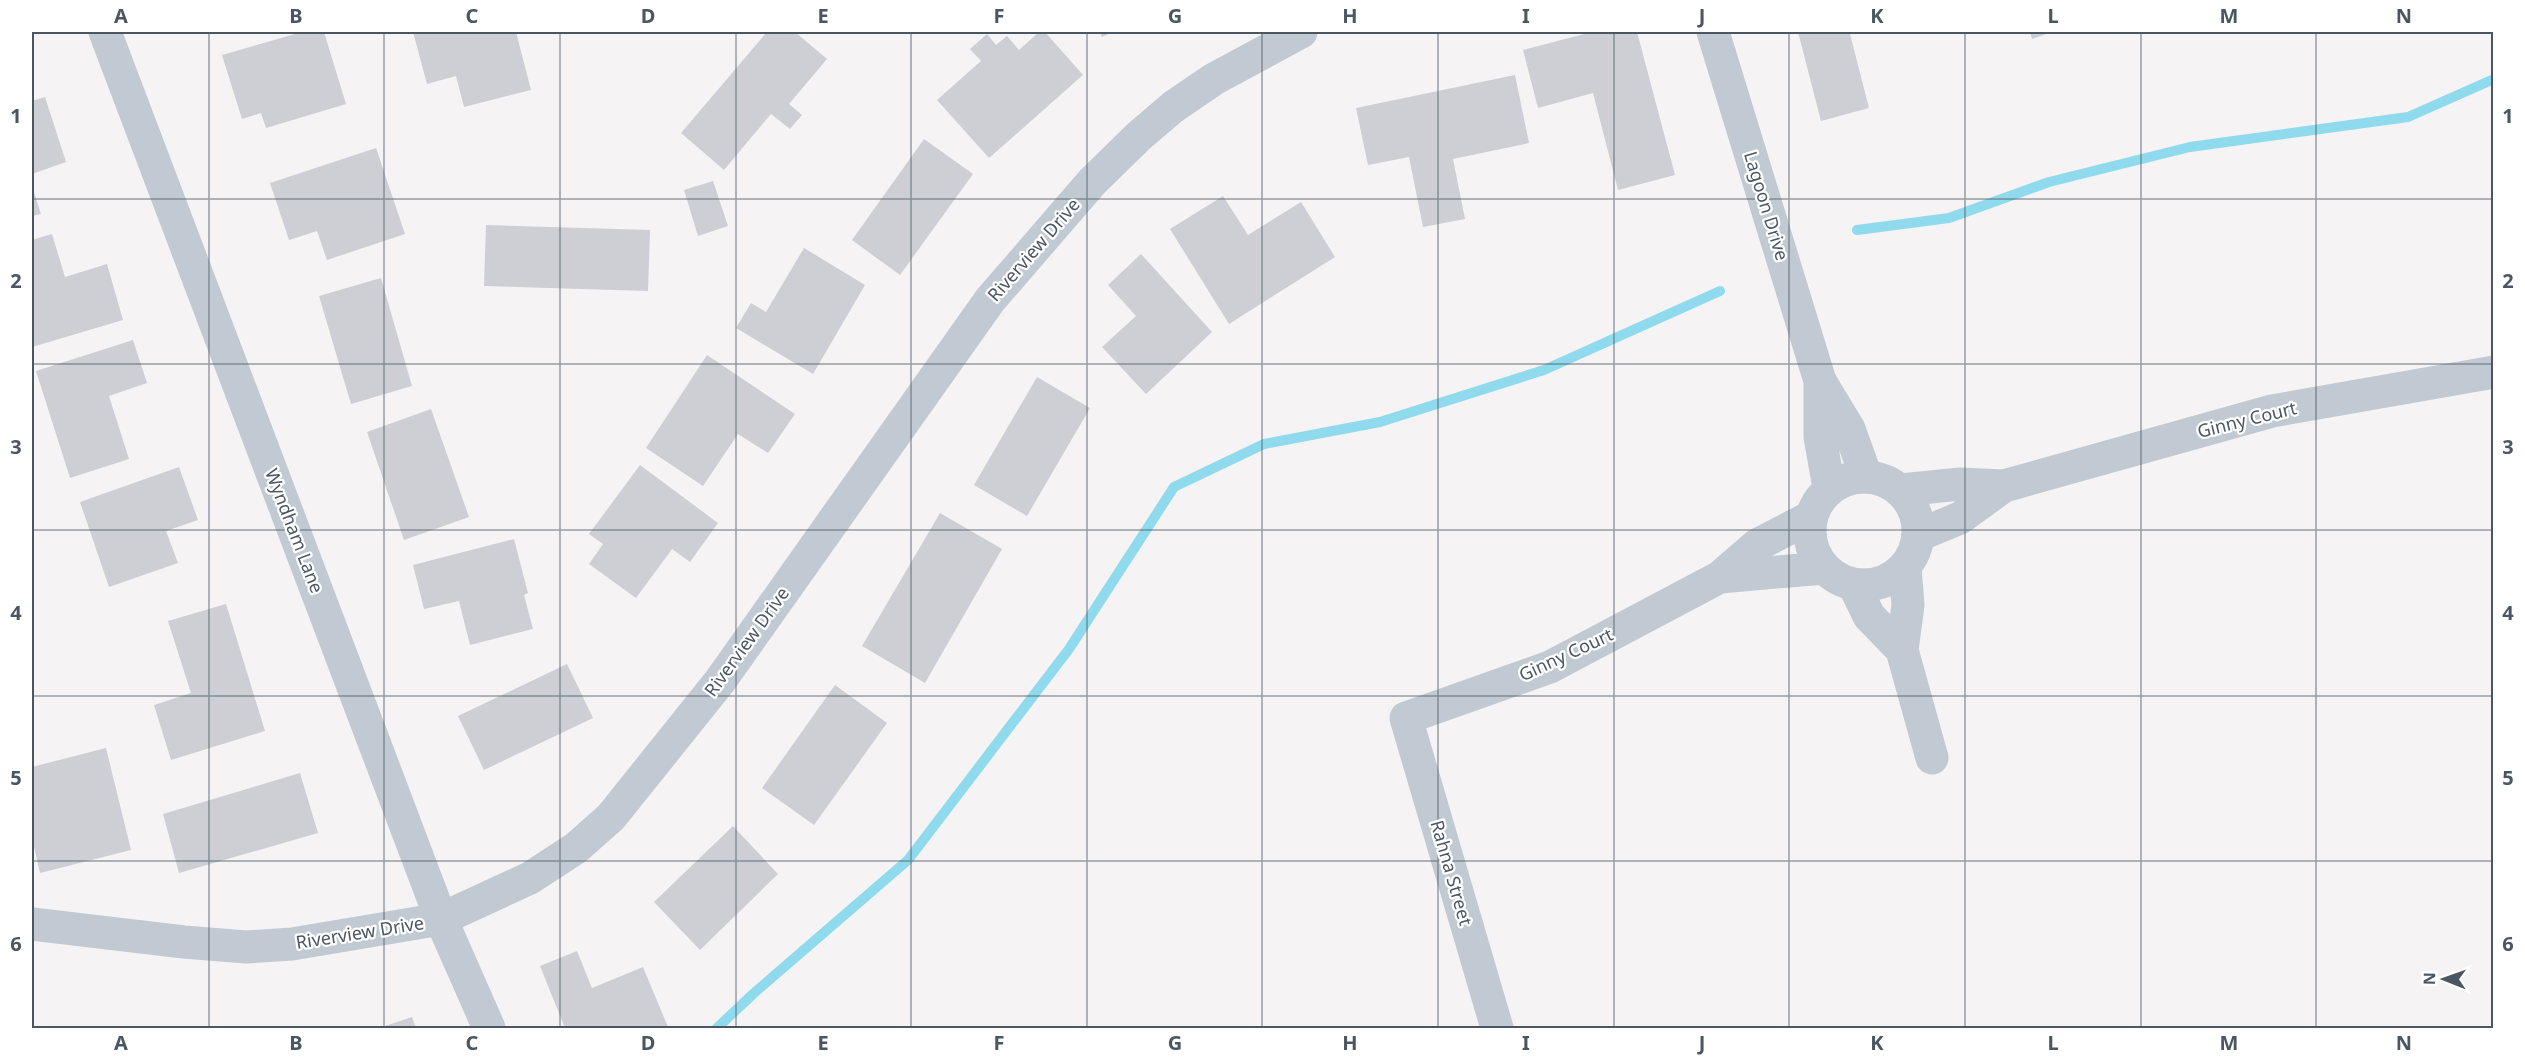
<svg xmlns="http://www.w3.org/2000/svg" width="2525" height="1060" font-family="'Noto Sans',sans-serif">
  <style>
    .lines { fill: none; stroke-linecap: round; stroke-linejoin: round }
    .stream { stroke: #90daee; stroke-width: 10 }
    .building { fill: #cdcfd5 }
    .street { stroke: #c1cad2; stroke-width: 33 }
    .grid { fill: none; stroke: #4a5661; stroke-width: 1.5; stroke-opacity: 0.55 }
    .labels { text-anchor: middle; stroke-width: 4.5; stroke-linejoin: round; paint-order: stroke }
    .street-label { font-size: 18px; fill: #4a5661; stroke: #fff }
    .neatline { fill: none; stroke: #4a5661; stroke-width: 2 }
    .grid-label { font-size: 20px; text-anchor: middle; font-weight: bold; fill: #4a5661 }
  </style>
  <rect width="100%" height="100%" fill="#f5f3f3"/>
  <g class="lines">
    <!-- stream -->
    <path class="stream" d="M1857 230 1949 218 2049 182 2190 147 2408 117 2494 79
      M717 1028 753 994 908 860 1069 649 1174 487 1264 444 1380 422 1544 370 1720 291"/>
  </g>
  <!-- building -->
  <path class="building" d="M302 32H324L346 104 266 128 261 113 242 119 222 55Z
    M413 32H516L531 90 464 107 456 76 427 84Z
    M767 32H795L827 59 789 104 802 115 790 129 771 114 724 170 681 133Z
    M1039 32H1045L1083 75 989 158 937 100 981 61 970 49 987 34 996 45 1007 36 1019 50Z
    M1100 32H1113L1102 37Z
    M1592 32H1637L1675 175 1618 190 1593 93 1538 108 1523 50Z
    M1798 32H1855L1850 34 1869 108 1821 121Z
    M2030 32H2052L2032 39Z
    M1515 75 1529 143 1453 159 1465 219 1423 227 1409 157 1368 165 1356 108Z
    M45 97 66 162 32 174V101Z
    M924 139 973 174 900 275 852 240Z
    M376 148 405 234 327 260 317 231 289 240 270 183Z
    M713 181 728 226 698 236 684 190Z
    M32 186 41 214 32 216Z
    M1223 196 1248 235 1301 202 1335 257 1229 324 1170 229Z
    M486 225 650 230 648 291 484 286Z
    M52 234 65 277 107 264 123 320 32 347V240Z
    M804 248 865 285 813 374 736 328 751 303 766 312Z
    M1141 254 1212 332 1146 394 1102 347 1136 316 1108 285Z
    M381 278 412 386 351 404 319 296Z
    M133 340 147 383 109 396 129 459 70 478 36 371Z
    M707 355 795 414 768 453 738 434 703 486 646 448Z
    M1037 377 1090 408 1027 516 974 485Z
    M431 409 469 517 404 540 367 432Z
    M640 465 718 523 690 562 672 549 636 598 589 564 603 544 589 534Z
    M179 467 198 520 166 531 178 563 109 587 80 502Z
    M940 513 1002 549 925 683 862 646Z
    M514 539 528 593 524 595 533 629 470 645 459 601 424 609 413 565Z
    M226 604 265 731 171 760 154 705 191 693 168 621Z
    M567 664 593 718 484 770 458 716Z
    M835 685 887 723 814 825 762 788Z
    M106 748 131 850 40 873 32 838V767Z
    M300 773 318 833 179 873 163 814Z
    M733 826 778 874 700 950 654 902Z
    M577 951 592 988 643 967 668 1027 565 1028 540 966Z
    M412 1017 416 1028H379Z"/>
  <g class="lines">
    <!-- street -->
    <path class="street" d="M105 32 441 919 489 1028
      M1713 32 1820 381
      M1810 531a54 54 0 1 1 108 0a54 54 0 1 1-108 0Z
      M2004 486 2272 411 2494 372
      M1829 488 1820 437V381L1849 429 1866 476
      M1901 490 1960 484 2004 486 1960 518 1919 535
      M1811 517 1757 545 1720 577 1824 568
      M1854 585 1869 616 1902 650 1908 605 1905 567
      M1902 650 1932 758
      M32 924 184 942 246 947 292 944 441 919 530 878 576 848 611 817 720 681 990 300 1092 182 1139 136 1173 107 1214 79 1301 32
      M1497 1028 1406 718 1550 667 1720 577"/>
  </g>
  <!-- grid -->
  <path class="grid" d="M209 32V1028M384 32V1028M560 32V1028M736 32V1028M911 32V1028M1087 32V1028M1262 32V1028M1438 32V1028M1614 32V1028M1789 32V1028M1965 32V1028M2141 32V1028M2316 32V1028M32 199H2494M32 364H2494M32 530H2494M32 696H2494M32 861H2494"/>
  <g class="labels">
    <!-- street labels -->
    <g class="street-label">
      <text transform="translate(1766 206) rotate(73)" y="6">Lagoon Drive</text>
      <text transform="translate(1034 250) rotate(-49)" y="6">Riverview Drive</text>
      <text transform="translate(2247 420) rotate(-14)" y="6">Ginny Court</text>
      <text transform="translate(294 531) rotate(69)" y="6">Wyndham Lane</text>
      <text transform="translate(747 642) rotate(-54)" y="6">Riverview Drive</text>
      <text transform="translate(1566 655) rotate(-25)" y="6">Ginny Court</text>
      <text transform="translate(1451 873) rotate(74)" y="6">Rahna Street</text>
      <text transform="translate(360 933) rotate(-9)" y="6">Riverview Drive</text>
    </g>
  </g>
  <!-- border -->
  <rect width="2525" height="1060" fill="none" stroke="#ffffff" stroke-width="66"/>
  <!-- north arrow -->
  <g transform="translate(2444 979) rotate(271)" stroke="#ffffff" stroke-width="4.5" paint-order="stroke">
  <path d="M0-4.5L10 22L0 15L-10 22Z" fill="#4a5661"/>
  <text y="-9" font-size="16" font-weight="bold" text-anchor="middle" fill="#4a5661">N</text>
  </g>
  <rect x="33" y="33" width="2459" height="994" class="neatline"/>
  <g class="grid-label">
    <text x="121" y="23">A</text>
    <text x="296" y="23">B</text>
    <text x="472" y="23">C</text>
    <text x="648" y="23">D</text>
    <text x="823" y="23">E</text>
    <text x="999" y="23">F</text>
    <text x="1175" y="23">G</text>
    <text x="1350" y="23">H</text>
    <text x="1526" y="23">I</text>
    <text x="1702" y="23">J</text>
    <text x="1877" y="23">K</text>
    <text x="2053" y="23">L</text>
    <text x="2229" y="23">M</text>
    <text x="2404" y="23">N</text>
    <text x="16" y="123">1</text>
    <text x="2508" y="123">1</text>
    <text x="16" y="288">2</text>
    <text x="2508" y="288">2</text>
    <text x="16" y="454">3</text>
    <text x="2508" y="454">3</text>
    <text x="16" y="620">4</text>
    <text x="2508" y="620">4</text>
    <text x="16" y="785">5</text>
    <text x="2508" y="785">5</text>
    <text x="16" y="951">6</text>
    <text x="2508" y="951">6</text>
    <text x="121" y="1050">A</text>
    <text x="296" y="1050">B</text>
    <text x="472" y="1050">C</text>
    <text x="648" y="1050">D</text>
    <text x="823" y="1050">E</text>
    <text x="999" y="1050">F</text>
    <text x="1175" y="1050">G</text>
    <text x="1350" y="1050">H</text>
    <text x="1526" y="1050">I</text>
    <text x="1702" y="1050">J</text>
    <text x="1877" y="1050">K</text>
    <text x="2053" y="1050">L</text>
    <text x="2229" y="1050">M</text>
    <text x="2404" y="1050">N</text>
  </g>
</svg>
